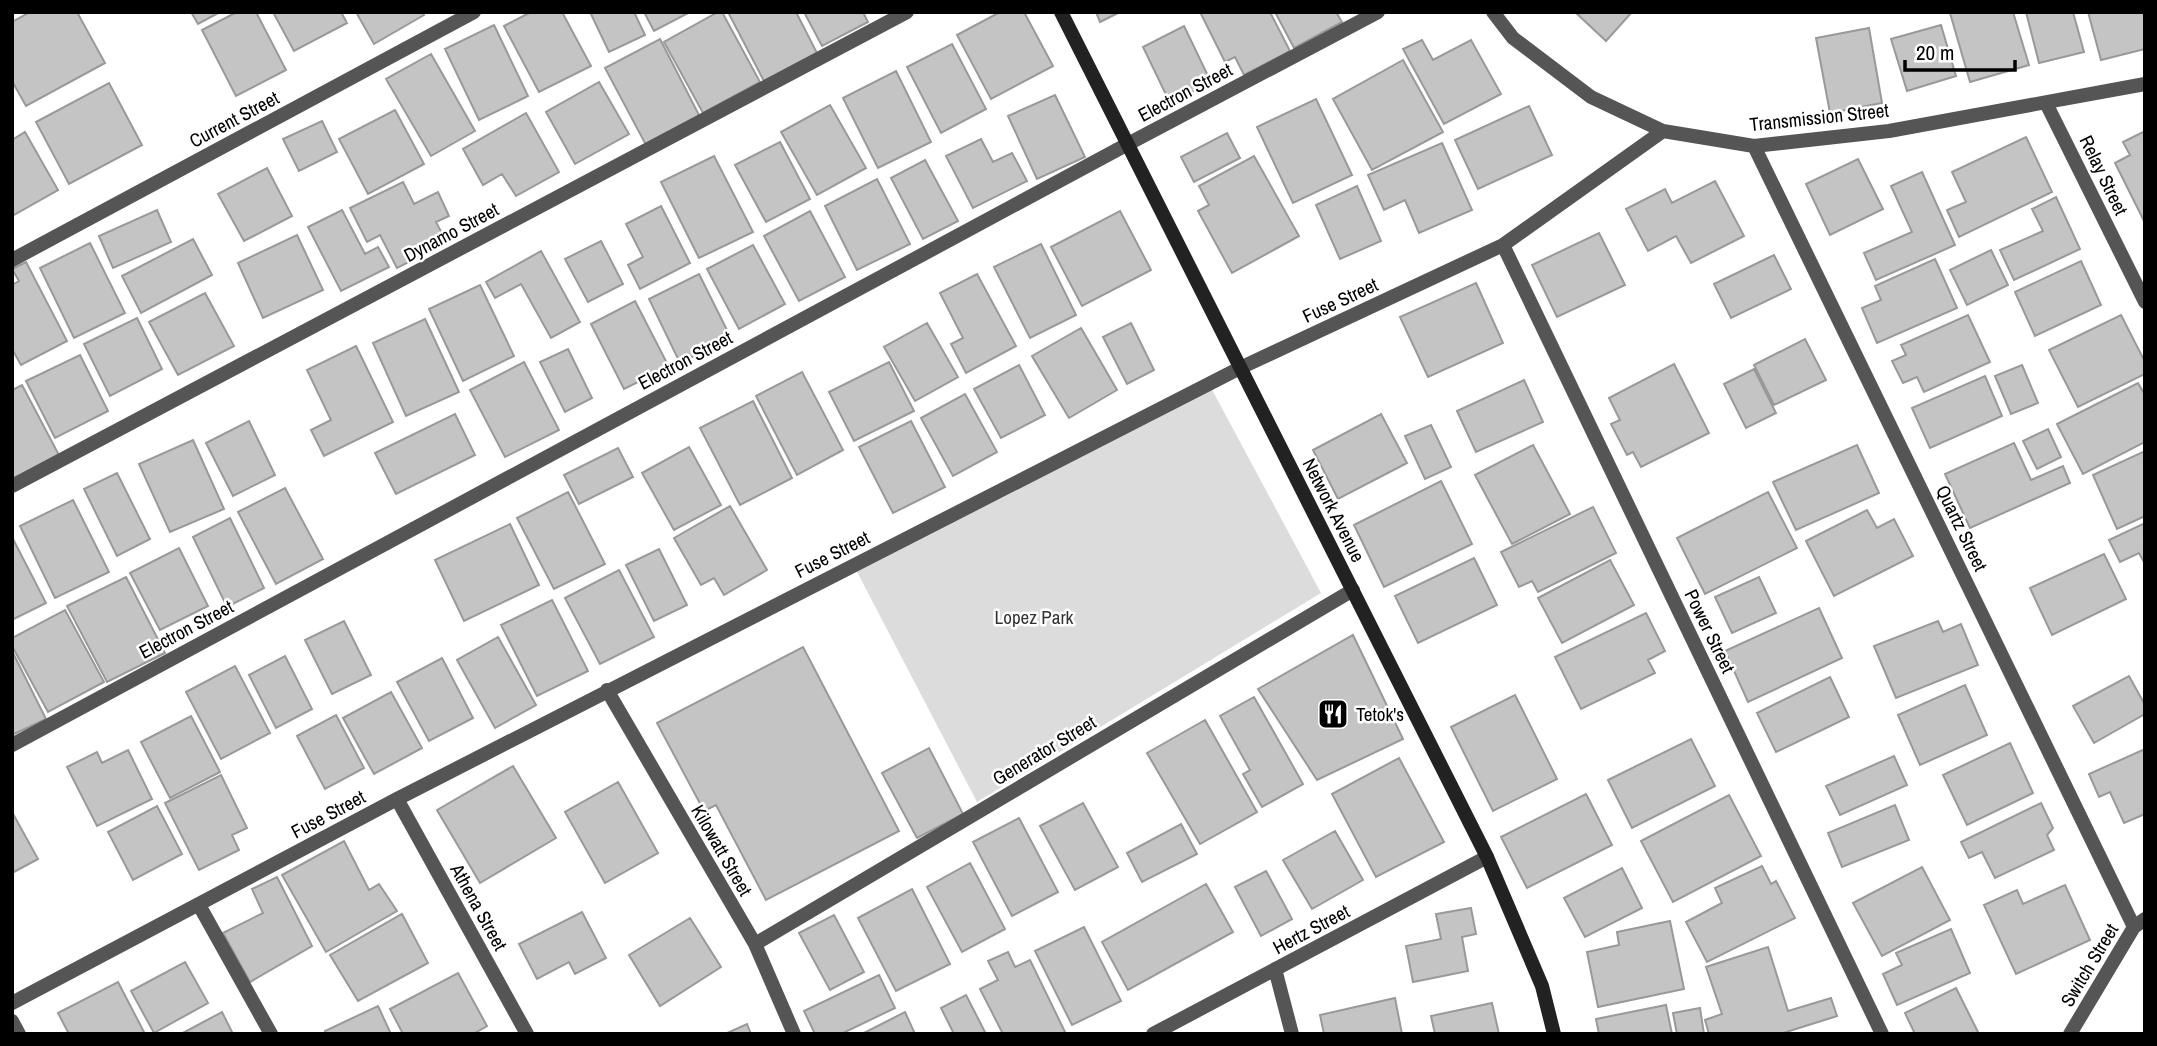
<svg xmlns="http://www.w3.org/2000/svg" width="2157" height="1046" font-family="'Archivo Narrow',sans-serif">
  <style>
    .green { fill: #dcdcdc }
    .building { fill: #c4c4c4; stroke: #999; stroke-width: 2 }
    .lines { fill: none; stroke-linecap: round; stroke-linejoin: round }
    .street { stroke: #555; stroke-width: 14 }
    .secondary { stroke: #222; stroke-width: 14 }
    .labels { text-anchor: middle; stroke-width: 5; stroke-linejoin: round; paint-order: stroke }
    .street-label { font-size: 19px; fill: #000; stroke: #fff }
    .park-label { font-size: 19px; fill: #333; stroke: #fff }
    .poi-label { font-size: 19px; fill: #000; stroke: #fff; text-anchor: start }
  </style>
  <rect width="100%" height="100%" fill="#fff"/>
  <!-- green -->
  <path class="green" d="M1209 384 1321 593 977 802 854 566Z"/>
  <!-- building -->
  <path class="building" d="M30 12H77L105 63 26 106 12 81V22Z
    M191 12H220L198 24Z
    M237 12H256L286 70 236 96 202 30Z
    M273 12H341L347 23 294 51Z
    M356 12H422L424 15 374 44Z
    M531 12H562L591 66 539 92 504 26Z
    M590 12H634L645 35 609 52Z
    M644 12H690L654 31Z
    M718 12H722L760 82 703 113 664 42Z
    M728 12H796L819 57 766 85Z
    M804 12H863L868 22 822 46Z
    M1000 12H1024L1053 66 991 99 957 35Z
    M1096 12H1120L1100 22Z
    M1200 12H1270L1290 51 1244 75 1235 57 1225 62Z
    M1275 12H1336L1342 22 1294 48Z
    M1575 12H1632L1606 41Z
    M1954 12H2013L2029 65 1970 82 1950 13Z
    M2026 12H2073L2084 52 2039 63Z
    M2088 12H2145V49L2101 60Z
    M494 25 528 96 479 120 445 49Z
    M1941 25 1956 76 1907 91 1891 39Z
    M1184 26 1211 82 1170 103 1143 47Z
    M1869 28 1882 103 1830 113 1816 38Z
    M660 39 700 117 646 145 605 68Z
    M1422 40 1433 60 1471 40 1501 94 1444 124 1403 49Z
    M952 44 986 109 941 133 907 67Z
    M431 54 475 131 431 156 386 79Z
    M1403 60 1443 132 1372 170 1333 99Z
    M896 71 931 142 878 168 843 98Z
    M599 82 629 134 575 164 546 112Z
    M109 83 142 145 69 184 36 122Z
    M1055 95 1085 157 1037 179 1008 116Z
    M1316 99 1352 175 1293 203 1257 127Z
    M830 105 866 168 817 195 781 132Z
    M1529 106 1552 155 1478 189 1455 140Z
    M395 110 424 164 368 194 339 139Z
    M526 113 559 172 516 196 502 174 483 185 463 149Z
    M322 121 337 152 299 171 283 139Z
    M2145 131V221H2144L2115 163 2130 155 2123 142Z
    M25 132 58 190 12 216V140Z
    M1227 133 1240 158 1194 182 1181 157Z
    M2026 137 2052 192 1959 237 1947 210 1966 202 1952 172Z
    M981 139 993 162 1012 153 1027 181 973 208 946 156Z
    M780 142 810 199 766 222 735 165Z
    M1442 143 1472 210 1419 233 1405 200 1384 210 1368 175Z
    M714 156 753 232 699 258 661 182Z
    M1254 156 1299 236 1232 273 1198 211 1209 205 1199 186Z
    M1858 159 1883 209 1830 235 1806 184Z
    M925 160 958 221 923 239 891 178Z
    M267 168 292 216 244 241 218 194Z
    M1922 172 1955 245 1876 280 1864 253 1912 232 1891 186Z
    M877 179 910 244 857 270 825 206Z
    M1715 181 1744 236 1691 263 1676 236 1648 251 1626 209 1665 189 1672 203Z
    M403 182 414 204 438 192 449 216 436 222 447 243 397 268 380 235 367 242 350 208Z
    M1357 186 1381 241 1340 259 1316 205Z
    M2056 197 2080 249 2014 280 2000 250 2043 231 2032 209Z
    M661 206 690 263 640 289 628 265 643 257 626 224Z
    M157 210 171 242 113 268 99 236Z
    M342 210 365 254 378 247 389 267 341 291 308 227Z
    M810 211 845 277 799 301 764 236Z
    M1120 211 1151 270 1082 306 1051 247Z
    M1599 233 1625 285 1557 317 1532 265Z
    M297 235 323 290 263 318 238 263Z
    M193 239 212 275 141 313 122 276Z
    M601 241 623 284 588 302 565 259Z
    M90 243 125 313 74 338 40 268Z
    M1041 244 1076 315 1030 338 994 267Z
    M753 245 785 304 739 329 707 269Z
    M1991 250 2008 285 1967 305 1950 270Z
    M541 251 580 322 551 338 521 284 495 298 486 282Z
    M1774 255 1791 289 1731 318 1714 284Z
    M1935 259 1957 308 1877 343 1862 308 1881 300 1875 286Z
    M2081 261 2101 305 2035 336 2015 292Z
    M26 262 67 341 21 365 12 349V285L19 281 12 269Z
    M699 274 731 338 680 363 649 299Z
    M977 274 1016 346 966 373 951 344 963 338 940 293Z
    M1476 283 1503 343 1428 377 1400 317Z
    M480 285 514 356 463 381 429 309Z
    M205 293 234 346 178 375 149 322Z
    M635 301 669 367 624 389 591 324Z
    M1968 315 1990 362 1924 392 1917 377 1903 383 1892 361 1906 355 1901 345Z
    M2121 315 2145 362V374L2078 407 2049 350Z
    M137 318 162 369 110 396 84 344Z
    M425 319 459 392 406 416 373 343Z
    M927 323 958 377 915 401 884 347Z
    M1131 323 1154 370 1127 384 1103 337Z
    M1081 328 1117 390 1069 418 1032 356Z
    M1805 339 1826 380 1774 405 1754 365Z
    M356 346 393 422 324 456 311 430 331 420 307 370Z
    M568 349 592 398 565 412 540 362Z
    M80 355 108 411 55 438 26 381Z
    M524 362 559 430 505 457 470 390Z
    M889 362 914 411 854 441 829 392Z
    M1674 364 1709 433 1641 467 1633 452 1627 455 1611 424 1620 420 1609 398Z
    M1019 365 1045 415 1001 438 974 389Z
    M2022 365 2038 403 2011 414 1995 376Z
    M1754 369 1776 413 1746 428 1724 384Z
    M802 372 843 450 797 475 756 396Z
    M1985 376 2002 416 1930 448 1912 408Z
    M1524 380 1543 422 1476 452 1457 411Z
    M2138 383 2145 395V442L2083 474 2057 424Z
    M22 385 60 457 12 483V390Z
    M965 394 997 452 953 476 921 418Z
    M753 401 792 478 740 505 700 428Z
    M455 414 475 455 396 494 375 453Z
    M1381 414 1407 463 1338 499 1313 450Z
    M249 421 275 475 233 496 206 443Z
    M911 421 945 487 893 513 859 447Z
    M1431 425 1451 467 1425 479 1405 436Z
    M2048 429 2061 457 2037 469 2023 441Z
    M193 440 224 509 170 532 139 464Z
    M2014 443 2031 480 2063 466 2070 483 1970 528 1945 474Z
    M1533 445 1570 514 1512 544 1475 475Z
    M1857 445 1879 493 1796 530 1773 482Z
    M689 447 721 505 674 530 642 473Z
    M618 448 633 477 579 504 564 475Z
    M2145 451V516L2117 529 2093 475Z
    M117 473 150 539 117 556 84 489Z
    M1441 481 1472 544 1384 587 1354 525Z
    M285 488 323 559 276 584 238 512Z
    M568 492 605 564 554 589 517 518Z
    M1768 492 1797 548 1705 594 1677 538Z
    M73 500 109 572 55 598 20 526Z
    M730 506 767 570 724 595 714 578 701 585 674 538Z
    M1593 507 1616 553 1538 592 1532 581 1519 587 1501 552Z
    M1867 510 1877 528 1894 519 1913 556 1834 596 1806 541Z
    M230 518 264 588 227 607 193 537Z
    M2145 523V564L2139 553 2120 562 2109 540Z
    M510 524 539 585 464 621 435 560Z
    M12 537 46 603 12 620Z
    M179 548 208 606 160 630 130 573Z
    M659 549 687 605 654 621 626 565Z
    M2104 554 2126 599 2052 635 2030 588Z
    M1474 558 1497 605 1418 643 1395 596Z
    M1610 560 1634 605 1562 643 1538 598Z
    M619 570 654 637 600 664 565 598Z
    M126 577 165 653 107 682 67 606Z
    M1759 577 1776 613 1732 633 1715 597Z
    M552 600 588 671 537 696 501 625Z
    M1819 608 1842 658 1748 702 1725 651Z
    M65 610 104 682 48 712 12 646V638Z
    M1646 613 1665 651 1648 660 1655 673 1581 709 1555 657Z
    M344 621 371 675 332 694 305 640Z
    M1938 621 1943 632 1961 624 1978 665 1896 698 1874 646Z
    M1353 635 1403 739 1317 780 1258 689Z
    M498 637 536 705 495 728 457 660Z
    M803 647 899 831 766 900 716 805 704 811 657 723Z
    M12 651 46 719 12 735Z
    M285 656 312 709 276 728 249 675Z
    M442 658 473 718 429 741 397 682Z
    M235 666 270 733 221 759 186 692Z
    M2129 676 2145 705V714L2094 743 2073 706Z
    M1830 677 1849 717 1776 752 1757 713Z
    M1965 685 1987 735 1920 765 1898 715Z
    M391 692 422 748 374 774 343 718Z
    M1515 695 1557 779 1493 811 1451 727Z
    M1254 697 1303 784 1262 807 1243 774 1250 770 1220 716Z
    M336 715 364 768 325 789 297 736Z
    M191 716 220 772 170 798 141 742Z
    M1205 720 1257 812 1200 844 1147 753Z
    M1691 739 1715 786 1632 828 1608 780Z
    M2010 743 2033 793 1967 825 1943 775Z
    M929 748 963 814 917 838 882 773Z
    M2145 749V814L2124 823 2110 792 2099 797 2089 774Z
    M128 750 152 799 97 826 67 767 97 752 102 763Z
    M1894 756 1907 785 1840 815 1826 786Z
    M1399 758 1444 842 1376 877 1332 794Z
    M513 766 556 838 480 883 437 810Z
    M221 775 247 828 232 835 239 850 199 870 165 803Z
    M618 782 658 853 605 883 565 812Z
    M1586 794 1612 845 1527 888 1501 837Z
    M1729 795 1761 856 1673 902 1641 841Z
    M1083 803 1118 867 1075 890 1040 826Z
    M2041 803 2053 828 2047 835 2054 850 1995 878 1982 852 1969 858 1961 842Z
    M1895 805 1909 840 1842 867 1828 833Z
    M157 806 182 854 133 880 108 832Z
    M12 812 38 859 12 873Z
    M1019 818 1058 892 1012 916 973 842Z
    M1181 824 1197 854 1142 882 1127 853Z
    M1335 831 1363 880 1312 909 1283 860Z
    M344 841 369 890 379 884 397 911 326 952 282 875Z
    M970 863 1005 929 962 952 927 887Z
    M1762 866 1771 884 1776 881 1795 918 1707 962 1686 922 1722 903 1715 888Z
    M1922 867 1950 920 1882 956 1853 903Z
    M1622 868 1642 908 1585 937 1564 898Z
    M1266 871 1292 919 1261 936 1235 887Z
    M277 877 312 946 250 982 223 933 263 913 252 889Z
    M1206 884 1233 932 1128 990 1102 942Z
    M2065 885 2090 940 2016 974 1984 905 2017 890 2023 904Z
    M912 889 950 964 896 991 858 918Z
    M1471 908 1476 934 1462 937 1468 971 1413 982 1406 946 1441 939 1436 914Z
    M582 912 606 958 575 974 569 962 537 979 519 944Z
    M402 914 428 963 358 1001 330 955Z
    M834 915 864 972 830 990 799 933Z
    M690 918 721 967 660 1006 629 955Z
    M1670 921 1684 989 1598 1007 1587 952 1619 945 1617 932Z
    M1084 927 1121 1001 1072 1025 1035 951Z
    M1951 929 1970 973 1897 1005 1883 974 1902 965 1896 953Z
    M1768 947 1788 1011 1831 998 1837 1016 1780 1034H1709L1705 1020 1722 1014 1706 967Z
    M1008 952 1015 967 1030 960 1066 1034H1003L980 989 998 980 988 961Z
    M185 962 208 1003 154 1033 131 991Z
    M458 973 487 1026 473 1034H403L390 1009Z
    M879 975 895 1008 841 1034H815L804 1011Z
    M118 982 145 1034H69L58 1013Z
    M1956 988 1979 1034H1915L1905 1013Z
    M966 995 986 1034H954L941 1008Z
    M1395 998 1402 1034H1324L1320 1015Z
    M1492 1003 1499 1034H1435L1431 1016Z
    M1666 1005 1672 1034H1599L1596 1019Z
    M378 1006 391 1034H326L325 1031Z
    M1700 1008 1704 1034H1677L1673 1013Z
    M222 1012 233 1034H181Z
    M905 1012 915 1034H862Z
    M747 1024 751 1034H725Z"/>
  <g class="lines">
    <!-- street -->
    <path class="street" d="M1493 12 1513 38 1591 97 1663 131 1754 146 1889 131 2145 84
      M2046 103 2145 302
      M1754 146 2134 927
      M1503 245 1882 1034
      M12 260 474 12
      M12 486 907 12
      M607 690 755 944 794 1034
      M12 745 1126 145 1378 12
      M397 799 527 1034
      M199 905 271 1034
      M755 944 1353 590
      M1275 969 1292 1034
      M12 1003 397 799 1240 368 1503 245 1663 131
      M12 1021 19 1034
      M1153 1034 1487 857
      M2070 1034 2134 927 2145 919"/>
    <!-- secondary -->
    <path class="secondary" d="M1061 12 1487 857 1542 986 1554 1034"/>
  </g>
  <!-- icons -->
  <defs>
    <g id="restaurant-square" transform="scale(1.575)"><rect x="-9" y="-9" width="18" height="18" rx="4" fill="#000" stroke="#fff"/><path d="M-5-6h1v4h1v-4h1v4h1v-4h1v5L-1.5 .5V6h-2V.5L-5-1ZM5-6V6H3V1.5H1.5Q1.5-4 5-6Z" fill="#fff"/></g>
  </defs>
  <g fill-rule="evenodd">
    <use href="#restaurant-square" x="1333" y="714"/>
  </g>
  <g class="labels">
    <!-- street labels -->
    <g class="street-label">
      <text transform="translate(1185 92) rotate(-28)" y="7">Electron Street</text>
      <text transform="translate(1819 117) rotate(-6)" y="7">Transmission Street</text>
      <text transform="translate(234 119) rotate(-28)" y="7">Current Street</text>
      <text transform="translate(2104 175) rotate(64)" y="7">Relay Street</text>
      <text transform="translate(451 232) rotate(-28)" y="7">Dynamo Street</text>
      <text transform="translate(1340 300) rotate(-25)" y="7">Fuse Street</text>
      <text transform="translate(685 360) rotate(-28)" y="7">Electron Street</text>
      <text transform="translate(1334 510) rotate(63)" y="7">Network Avenue</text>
      <text transform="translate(1962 528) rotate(64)" y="7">Quartz Street</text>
      <text transform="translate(832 554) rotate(-27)" y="7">Fuse Street</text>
      <text transform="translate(186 629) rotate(-28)" y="7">Electron Street</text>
      <text transform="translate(1710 631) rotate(64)" y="7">Power Street</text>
      <text transform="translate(1044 750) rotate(-31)" y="7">Generator Street</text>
      <text transform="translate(328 814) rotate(-28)" y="7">Fuse Street</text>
      <text transform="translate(722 850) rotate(60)" y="7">Kilowatt Street</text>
      <text transform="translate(479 907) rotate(61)" y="7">Athena Street</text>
      <text transform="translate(1311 929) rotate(-28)" y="7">Hertz Street</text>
      <text transform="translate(2089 965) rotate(-59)" y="7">Switch Street</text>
    </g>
    <!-- park labels -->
    <g class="park-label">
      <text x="1034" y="624">Lopez Park</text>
    </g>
    <!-- poi labels -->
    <g class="poi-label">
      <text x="1356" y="721">Tetok's</text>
    </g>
  </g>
  <!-- border -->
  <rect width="2157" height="1046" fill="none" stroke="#000000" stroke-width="28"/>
  <!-- scale -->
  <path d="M1905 60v10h110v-10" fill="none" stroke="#000000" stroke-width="3.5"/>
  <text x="1916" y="60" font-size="21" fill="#000000" stroke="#ffffff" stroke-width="5" paint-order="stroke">20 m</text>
</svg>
